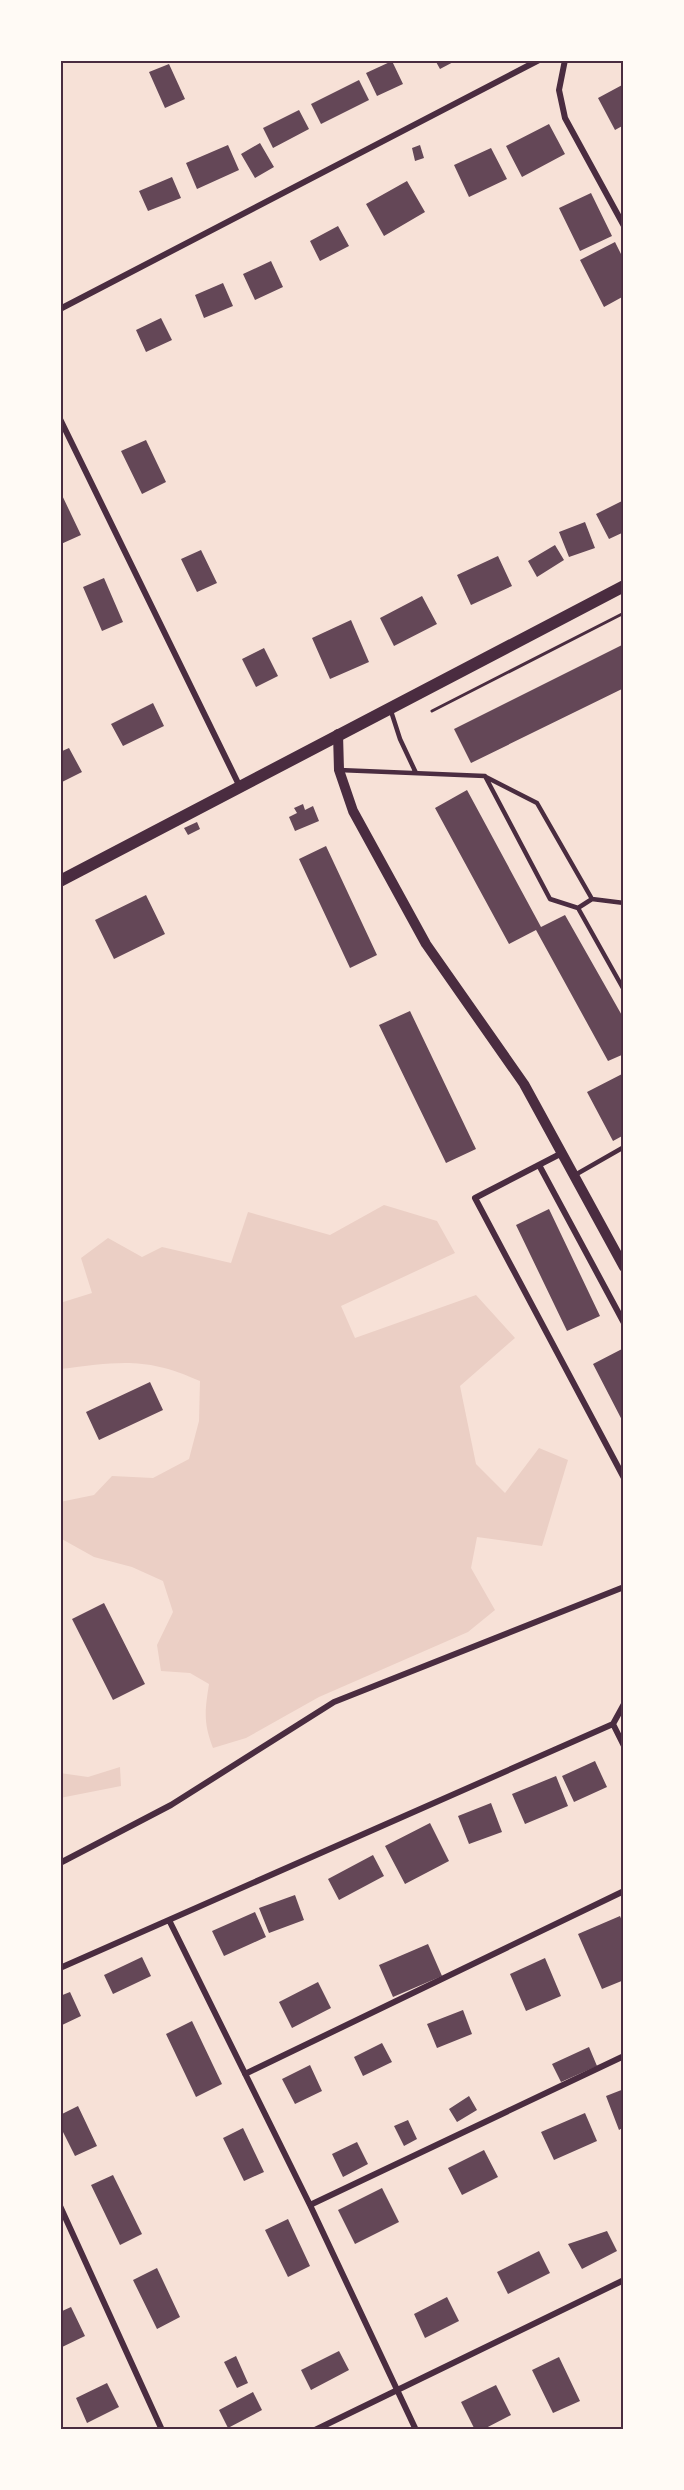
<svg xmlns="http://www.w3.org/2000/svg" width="684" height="2490" font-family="Inter,sans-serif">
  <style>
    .green { fill: #ebcfc5 }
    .building { fill: #644757 }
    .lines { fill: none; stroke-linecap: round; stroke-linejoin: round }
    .path { stroke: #4a2c40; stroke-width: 3 }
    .service { stroke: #4a2c40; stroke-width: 4.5 }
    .minor { stroke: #4a2c40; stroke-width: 6 }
    .tertiary { stroke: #4a2c40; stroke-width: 10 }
    .secondary { stroke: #4a2c40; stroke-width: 12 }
    .neatline { fill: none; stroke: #4a2c40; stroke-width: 2 }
  </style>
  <rect width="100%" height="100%" fill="#f7e1d7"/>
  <!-- green -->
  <path class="green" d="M384 1205 437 1221 455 1253 341 1306 355 1338 476 1295 515 1338 460 1386 476 1464 505 1493 539 1448 568 1460 542 1546 477 1537 471 1568 495 1610 468 1632 319 1697 246 1738 213 1748C203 1722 205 1710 209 1684L190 1673 161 1671 157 1645 173 1612 163 1581 132 1567 94 1557 60 1538V1502L94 1495 112 1476 153 1478 189 1459 199 1421 200 1381C145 1356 118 1362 60 1369V1303L92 1293 81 1258 108 1238 142 1257 162 1247 231 1263 248 1212 330 1235Z
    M120 1767 121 1786 60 1798V1773L88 1777Z"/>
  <!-- building -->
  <path class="building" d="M435 60H457L440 69Z
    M392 61 403 84 377 96 366 73Z
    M169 64 185 99 165 108 149 72Z
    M359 80 369 100 321 124 311 104Z
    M624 84V125L615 130 598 98Z
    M299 110 309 129 273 148 263 128Z
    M549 124 565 154 522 177 506 146Z
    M260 143 274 167 255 178 241 154Z
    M228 145 239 170 197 189 186 163Z
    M420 145 424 158 415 161 412 148Z
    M491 148 507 179 469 197 454 165Z
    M172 177 181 198 148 211 139 191Z
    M407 181 425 212 384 236 366 204Z
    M591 193 612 236 580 251 559 208Z
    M338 226 349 246 320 261 310 241Z
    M615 242 624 260V296L604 307 580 260Z
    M271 261 283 287 255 300 243 274Z
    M223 283 233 306 204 318 195 295Z
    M161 318 172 340 146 352 136 330Z
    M146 440 166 482 142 494 121 451Z
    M60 491 81 535 61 544 60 542Z
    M624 500V532L609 539 596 514Z
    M585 522 595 548 569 557 559 532Z
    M555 545 564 560 537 577 528 561Z
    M201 550 217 583 197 592 181 559Z
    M498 556 512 586 471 605 457 575Z
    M104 578 123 622 102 631 83 587Z
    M422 596 437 624 394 646 380 618Z
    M351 620 369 662 330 679 312 638Z
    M624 644V688L471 763 454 729Z
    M264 648 278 676 256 687 242 659Z
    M153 703 164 726 123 746 111 724Z
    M69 748 82 772 60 783V752Z
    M467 790 541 927 565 915 624 1019V1054L608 1061 536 930 509 944 435 808Z
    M303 804 305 810 313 806 319 821 295 831 289 817 297 813 294 808Z
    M197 822 200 829 188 835 184 828Z
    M326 846 377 955 350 968 299 859Z
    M146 895 165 934 114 959 95 920Z
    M410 1011 476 1149 446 1163 379 1025Z
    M624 1073V1135L613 1141 587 1092Z
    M549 1209 600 1316 567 1331 516 1225Z
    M622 1349 624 1352V1424L593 1364Z
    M150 1382 163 1410 99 1440 86 1412Z
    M104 1603 145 1684 113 1700 72 1619Z
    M595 1761 607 1787 574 1802 562 1776Z
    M556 1776 568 1806 525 1824 512 1794Z
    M491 1803 502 1832 469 1844 458 1816Z
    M430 1823 449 1861 405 1884 385 1846Z
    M373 1855 384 1876 339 1900 328 1879Z
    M295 1895 304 1920 269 1933 259 1908Z
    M255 1912 266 1937 224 1956 212 1931Z
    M620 1916 624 1926V1980L602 1989 578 1934Z
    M428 1944 442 1976 393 1997 379 1965Z
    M142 1957 151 1976 113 1994 104 1975Z
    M545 1958 561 1996 526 2011 510 1974Z
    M318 1982 331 2008 292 2028 279 2002Z
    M70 1992 81 2016 60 2026V1996Z
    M463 2010 472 2034 437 2048 427 2024Z
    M192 2021 222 2084 196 2097 166 2034Z
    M382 2043 392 2062 363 2076 354 2057Z
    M589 2047 597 2066 561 2082 552 2064Z
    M310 2065 322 2091 295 2104 282 2079Z
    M624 2089V2127L619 2130 606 2096Z
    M469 2096 477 2110 457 2122 449 2109Z
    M78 2106 97 2146 75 2156 60 2126V2115Z
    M585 2113 597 2141 554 2160 541 2132Z
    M408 2120 417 2139 404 2146 394 2126Z
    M243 2128 264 2172 244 2181 223 2138Z
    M357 2142 368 2164 343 2177 332 2154Z
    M484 2150 498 2177 462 2195 448 2168Z
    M113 2175 142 2234 120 2245 91 2185Z
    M382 2188 399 2222 355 2244 338 2210Z
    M288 2219 310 2266 288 2277 265 2230Z
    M607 2231 617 2251 582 2269 568 2244Z
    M539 2251 550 2273 508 2294 497 2272Z
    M157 2268 180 2317 157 2329 133 2280Z
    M447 2297 459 2321 425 2338 414 2314Z
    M71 2307 85 2336 60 2348V2312Z
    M339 2351 349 2370 311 2390 301 2370Z
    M236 2356 248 2383 237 2388 224 2362Z
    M559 2357 580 2401 553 2413 532 2370Z
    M107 2383 119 2407 87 2423 76 2398Z
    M496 2385 511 2415 482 2430H475L461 2402Z
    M253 2392 262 2410 228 2428 219 2410Z"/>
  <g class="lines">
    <!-- path -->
    <path class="path" d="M432 711 624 613"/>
    <!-- service -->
    <path class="service" d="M390 708 400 739 416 773
      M339 770 485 776 550 899 578 908 624 990
      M486 777 537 803 592 899
      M578 908 592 899 624 903
      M575 1175 624 1147"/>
    <!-- minor -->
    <path class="minor" d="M565 60 559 90 565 118 624 226
      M60 309 539 60
      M60 419 240 787
      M562 1153 475 1198 624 1478
      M539 1165 624 1323
      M624 1704 613 1724 624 1746
      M60 1863 171 1805 334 1702 624 1587
      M169 1920 310 2205 416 2430
      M60 1968 613 1724
      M245 2074 624 1891
      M310 2205 624 2056
      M60 2206 162 2430
      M315 2430 624 2280"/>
    <!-- tertiary -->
    <path class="tertiary" d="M338 734 339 770 353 811 426 944 524 1084 624 1267"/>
    <!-- secondary -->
    <path class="secondary" d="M60 881 624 586"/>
  </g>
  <!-- border -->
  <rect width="684" height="2490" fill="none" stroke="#fffaf5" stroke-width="123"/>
  <rect x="62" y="62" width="560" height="2366" class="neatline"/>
</svg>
